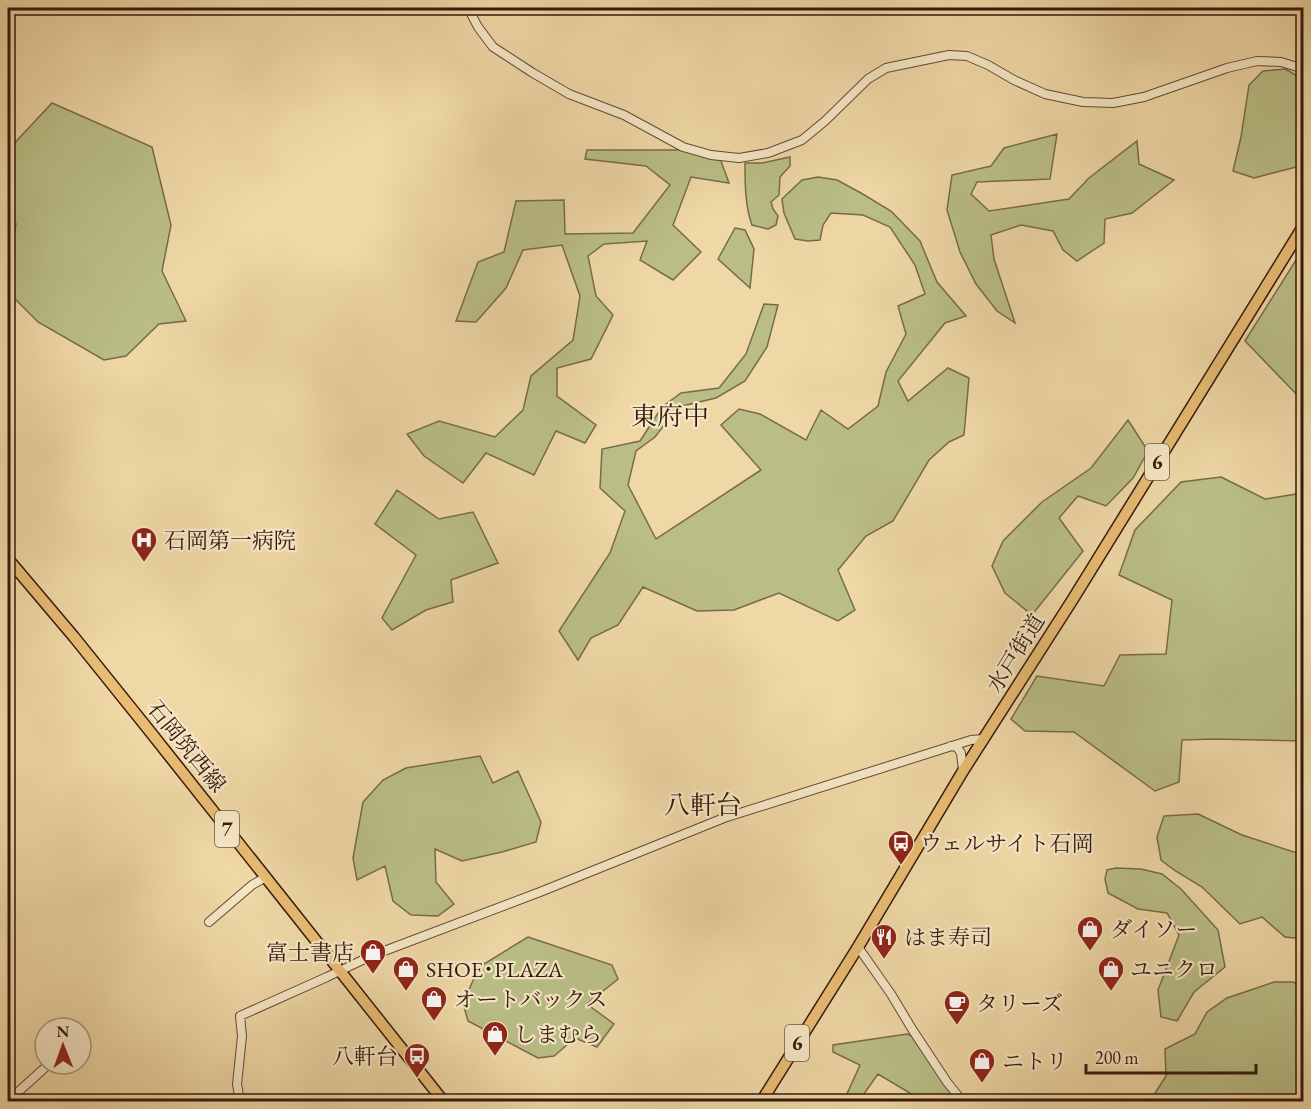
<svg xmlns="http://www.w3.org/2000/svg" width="1311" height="1109" font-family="'EB Garamond','Noto Serif JP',serif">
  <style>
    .green { fill: #babe86; stroke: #786b4a; stroke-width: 1.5 }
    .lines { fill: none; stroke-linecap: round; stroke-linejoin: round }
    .tertiary-casing { stroke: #644833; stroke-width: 10 }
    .primary-casing { stroke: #35180d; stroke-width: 13 }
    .trunk-casing { stroke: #35180d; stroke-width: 13 }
    .tertiary { stroke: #f5e6c5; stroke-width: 8 }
    .primary { stroke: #e8bc73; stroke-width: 10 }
    .trunk { stroke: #e8bc73; stroke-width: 10 }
    .labels { text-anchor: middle; stroke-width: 4.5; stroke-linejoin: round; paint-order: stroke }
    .shield { fill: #f5e6c5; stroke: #6f5644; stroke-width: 1.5 }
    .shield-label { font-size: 21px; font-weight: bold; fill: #35180d }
    .poi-label { font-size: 22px; fill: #35180d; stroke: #f5e6c5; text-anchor: start }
    .street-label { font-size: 22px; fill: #35180d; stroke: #f5e6c5 }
    .quarter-label { font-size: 26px; fill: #35180d; stroke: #f5e6c5 }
  </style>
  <rect width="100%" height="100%" fill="#efd8a6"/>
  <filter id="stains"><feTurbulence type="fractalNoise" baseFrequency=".00333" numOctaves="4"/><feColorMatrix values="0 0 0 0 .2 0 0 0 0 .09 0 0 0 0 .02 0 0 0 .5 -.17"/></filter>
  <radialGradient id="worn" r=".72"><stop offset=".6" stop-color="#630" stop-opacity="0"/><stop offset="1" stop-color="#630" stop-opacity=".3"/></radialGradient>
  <!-- green -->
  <path class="green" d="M1285 69 1303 79V167L1300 166 1254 178 1233 171 1241 137 1249 85 1263 71Z
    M52 103 152 147 171 225 162 271 186 321 159 324 126 356 104 360 38 322 8 292V267L16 224 8 212V150Z
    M1057 134 1050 179 977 182 971 194 989 211 1069 199 1089 178 1137 141 1139 164 1174 180 1132 213 1105 219 1104 243 1077 261 1063 250 1053 231 1021 225 991 235 994 259 1015 323 997 311 976 284 960 252 947 210 952 175 991 166 1004 148Z
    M587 150H701L721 161 729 183 691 177 673 225 701 252 673 280 640 260 647 241 604 244 588 256 596 296 613 315 591 359 557 368V396L596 425 585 443 556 431 534 475 486 453 463 483 424 456 407 434 439 421 495 437 523 410 531 376 573 340 580 296 562 245 523 250 506 288 476 322 456 321 478 262 504 252 516 201 564 200 565 234 633 233 670 185 646 166 585 159Z
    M790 157V166L780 177 779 195 771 202 773 209 778 216 776 225 768 229 752 225C745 206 745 183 745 163H762Z
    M818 177 837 180 861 193 891 211 920 241 937 282 966 316 945 323 898 381 908 401 948 368 969 378 964 435 949 442 929 460 893 521 866 536 838 570 855 610 838 621 779 593 734 610 697 611 643 587 618 625 591 638 578 660 559 631 610 553 625 511 600 488 602 449 640 441 662 407 681 393 719 388 746 354 764 304 778 305 767 347 745 381 716 398 678 407 655 437 636 451 628 485 656 539 761 470 721 425 739 409 760 414 806 440 821 410 848 429 878 406 886 372 906 334 898 306 925 294 915 265 890 227 863 215 831 213 823 225 820 240 808 241 795 239 784 213 782 199 802 180Z
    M735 228 745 230 754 249 750 288 718 259Z
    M1303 249V401L1245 341Z
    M1128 420 1148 451 1133 478 1106 506 1078 496 1059 518 1083 551 1032 615 1005 593 992 566 1003 541 1042 502 1091 468Z
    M1221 477 1265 499 1303 493V741L1214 739 1182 740 1179 782 1155 791 1074 732 1025 731 1011 719 1037 676 1104 686 1120 655 1166 654 1172 600 1119 575 1135 530 1181 482Z
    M397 490 439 519 473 512 498 563 451 580 453 602 426 610 392 630 382 618 416 555 375 524Z
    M480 756 493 783 518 771 541 822 536 842 502 852 462 861 435 849 436 882 454 904 438 916 411 915 393 901 385 866 357 880 353 858 363 802 383 780 406 768Z
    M1198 814 1242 835 1300 854V835L1303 834V939L1285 937 1262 917 1240 924 1202 887 1174 870 1161 860 1157 837 1164 816Z
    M1116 868 1141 869 1162 874 1181 889 1218 930 1225 967 1194 992 1177 1021 1161 1017 1158 990 1179 935 1167 913 1138 909 1108 893 1105 879 1107 870Z
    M528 937 612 965 618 979 587 1004 614 1024 597 1047 575 1038 554 1056 538 1058 468 1021 463 1003 479 967Z
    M1274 982H1293L1303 987V1101H1150L1166 1076 1165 1049 1195 1034 1207 1012 1227 998Z
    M907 1034 912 1036 957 1101H923L878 1074 859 1101H853L846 1096 860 1065 833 1052V1045Z"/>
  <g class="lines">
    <!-- tertiary casing -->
    <g class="tertiary-casing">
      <path id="tertiary" d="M468 8 478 27 493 47 533 73 569 94 624 115 683 147 711 155 739 158 768 153 802 140 825 121 868 79 886 68 949 55 967 56 988 65 1014 80 1045 94 1083 102 1113 103 1144 97 1227 68 1257 61 1281 62 1304 69
        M951 746 957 747 961 753 963 770
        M209 922 252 885 266 877
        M858 947 891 994 912 1029 947 1082 963 1102
        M8 1101 49 1064
        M240 1102 237 1084 242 1036 240 1016 327 977 371 956 540 892 724 818 971 740 984 739"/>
    </g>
    <!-- primary casing -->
    <g class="primary-casing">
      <path id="primary" d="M8 13 15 8
        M8 559 74 637 148 729 444 1102"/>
    </g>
    <!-- trunk casing -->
    <g class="trunk-casing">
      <path id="trunk" d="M761 1102 858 947 963 771 1073 599 1304 225"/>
    </g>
    <!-- tertiary -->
    <use href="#tertiary" class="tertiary"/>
    <!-- primary -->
    <use href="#primary" class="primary"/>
    <!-- trunk -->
    <use href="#trunk" class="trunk"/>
  </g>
  <!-- icons -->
  <defs>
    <g id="hospital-pin" transform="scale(1.35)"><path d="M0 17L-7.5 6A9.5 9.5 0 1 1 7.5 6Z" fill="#8f2418" stroke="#f5e6c5"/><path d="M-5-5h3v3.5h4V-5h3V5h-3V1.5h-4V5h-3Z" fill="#fff"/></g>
    <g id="bus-pin" transform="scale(1.35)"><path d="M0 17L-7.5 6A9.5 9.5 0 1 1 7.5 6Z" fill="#8f2418" stroke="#f5e6c5"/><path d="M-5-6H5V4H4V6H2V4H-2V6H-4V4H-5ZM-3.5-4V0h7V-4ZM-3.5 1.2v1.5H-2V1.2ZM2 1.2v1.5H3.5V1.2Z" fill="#fff"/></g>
    <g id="shop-pin" transform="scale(1.35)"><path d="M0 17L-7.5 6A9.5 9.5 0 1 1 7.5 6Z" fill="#8f2418" stroke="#f5e6c5"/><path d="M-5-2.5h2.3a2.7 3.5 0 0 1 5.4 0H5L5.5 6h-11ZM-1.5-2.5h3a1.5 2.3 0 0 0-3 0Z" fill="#fff"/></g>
    <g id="restaurant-pin" transform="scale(1.35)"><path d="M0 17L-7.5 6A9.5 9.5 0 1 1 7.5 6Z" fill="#8f2418" stroke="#f5e6c5"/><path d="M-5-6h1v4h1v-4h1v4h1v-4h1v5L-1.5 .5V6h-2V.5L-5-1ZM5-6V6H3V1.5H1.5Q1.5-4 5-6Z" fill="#fff"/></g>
    <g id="cafe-pin" transform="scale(1.35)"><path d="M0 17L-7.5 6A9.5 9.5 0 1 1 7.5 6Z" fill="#8f2418" stroke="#f5e6c5"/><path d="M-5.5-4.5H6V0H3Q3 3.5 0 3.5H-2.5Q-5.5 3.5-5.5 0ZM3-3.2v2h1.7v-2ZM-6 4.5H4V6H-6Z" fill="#fff"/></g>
  </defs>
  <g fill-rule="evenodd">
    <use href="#hospital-pin" x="144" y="540"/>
    <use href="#bus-pin" x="901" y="843"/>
    <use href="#shop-pin" x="1090" y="929"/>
    <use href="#restaurant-pin" x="884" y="937"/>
    <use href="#shop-pin" x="373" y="952"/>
    <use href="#shop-pin" x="406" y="969"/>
    <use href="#shop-pin" x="1111" y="969"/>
    <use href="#shop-pin" x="434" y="999"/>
    <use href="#cafe-pin" x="957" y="1003"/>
    <use href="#shop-pin" x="495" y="1034"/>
    <use href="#bus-pin" x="417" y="1056"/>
    <use href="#shop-pin" x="982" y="1061"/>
  </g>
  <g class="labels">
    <!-- shield labels -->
    <g class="shield">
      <rect x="1145" y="444" width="24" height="36" rx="4.5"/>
      <rect x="215" y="811" width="24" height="36" rx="4.5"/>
      <rect x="785" y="1025" width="24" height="36" rx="4.5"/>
    </g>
    <g class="shield-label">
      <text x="1157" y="469">6</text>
      <text x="227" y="836">7</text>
      <text x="797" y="1050">6</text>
    </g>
    <!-- poi labels -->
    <g class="poi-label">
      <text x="164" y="548">石岡第一病院</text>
      <text x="920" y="851">ウェルサイト石岡</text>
      <text x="1110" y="937">ダイソー</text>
      <text x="904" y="945">はま寿司</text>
      <text x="354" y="960" text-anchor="end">富士書店</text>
      <text x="426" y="977">SHOE･PLAZA</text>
      <text x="1130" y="977">ユニクロ</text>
      <text x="454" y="1007">オートバックス</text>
      <text x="976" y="1011">タリーズ</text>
      <text x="514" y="1042">しまむら</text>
      <text x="398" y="1064" text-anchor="end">八軒台</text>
      <text x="1002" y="1069">ニトリ</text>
    </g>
    <!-- street labels -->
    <g class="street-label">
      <text transform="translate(1015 653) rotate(-58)" y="8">水戸街道</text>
      <text transform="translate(187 746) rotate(51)" y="8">石岡筑西線</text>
    </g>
    <!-- quarter labels -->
    <g class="quarter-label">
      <text x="670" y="425">東府中</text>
      <text x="703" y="814">八軒台</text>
    </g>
  </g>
  <!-- margin -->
  <rect width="1311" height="1109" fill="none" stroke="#efd8a6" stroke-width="30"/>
  <rect x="9" y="9" width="1293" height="1091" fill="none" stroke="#35180d" stroke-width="3"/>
  <rect x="15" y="15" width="1281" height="1079" fill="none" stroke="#35180d" stroke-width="1.5"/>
  <!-- north arrow -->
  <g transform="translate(63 1046) rotate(359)"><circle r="28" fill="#f5e6c5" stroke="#a8947b" stroke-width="1.5"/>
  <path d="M0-4.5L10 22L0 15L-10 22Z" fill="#8f2418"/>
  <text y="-9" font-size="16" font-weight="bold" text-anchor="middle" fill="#35180d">N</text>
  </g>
  <!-- scale -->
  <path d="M1086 1064v9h170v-9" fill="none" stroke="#35180d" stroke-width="3"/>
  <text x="1095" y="1064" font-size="18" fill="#35180d" stroke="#f5e6c5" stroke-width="4.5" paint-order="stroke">200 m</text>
  <rect width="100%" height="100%" filter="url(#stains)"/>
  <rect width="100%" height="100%" fill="url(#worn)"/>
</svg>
